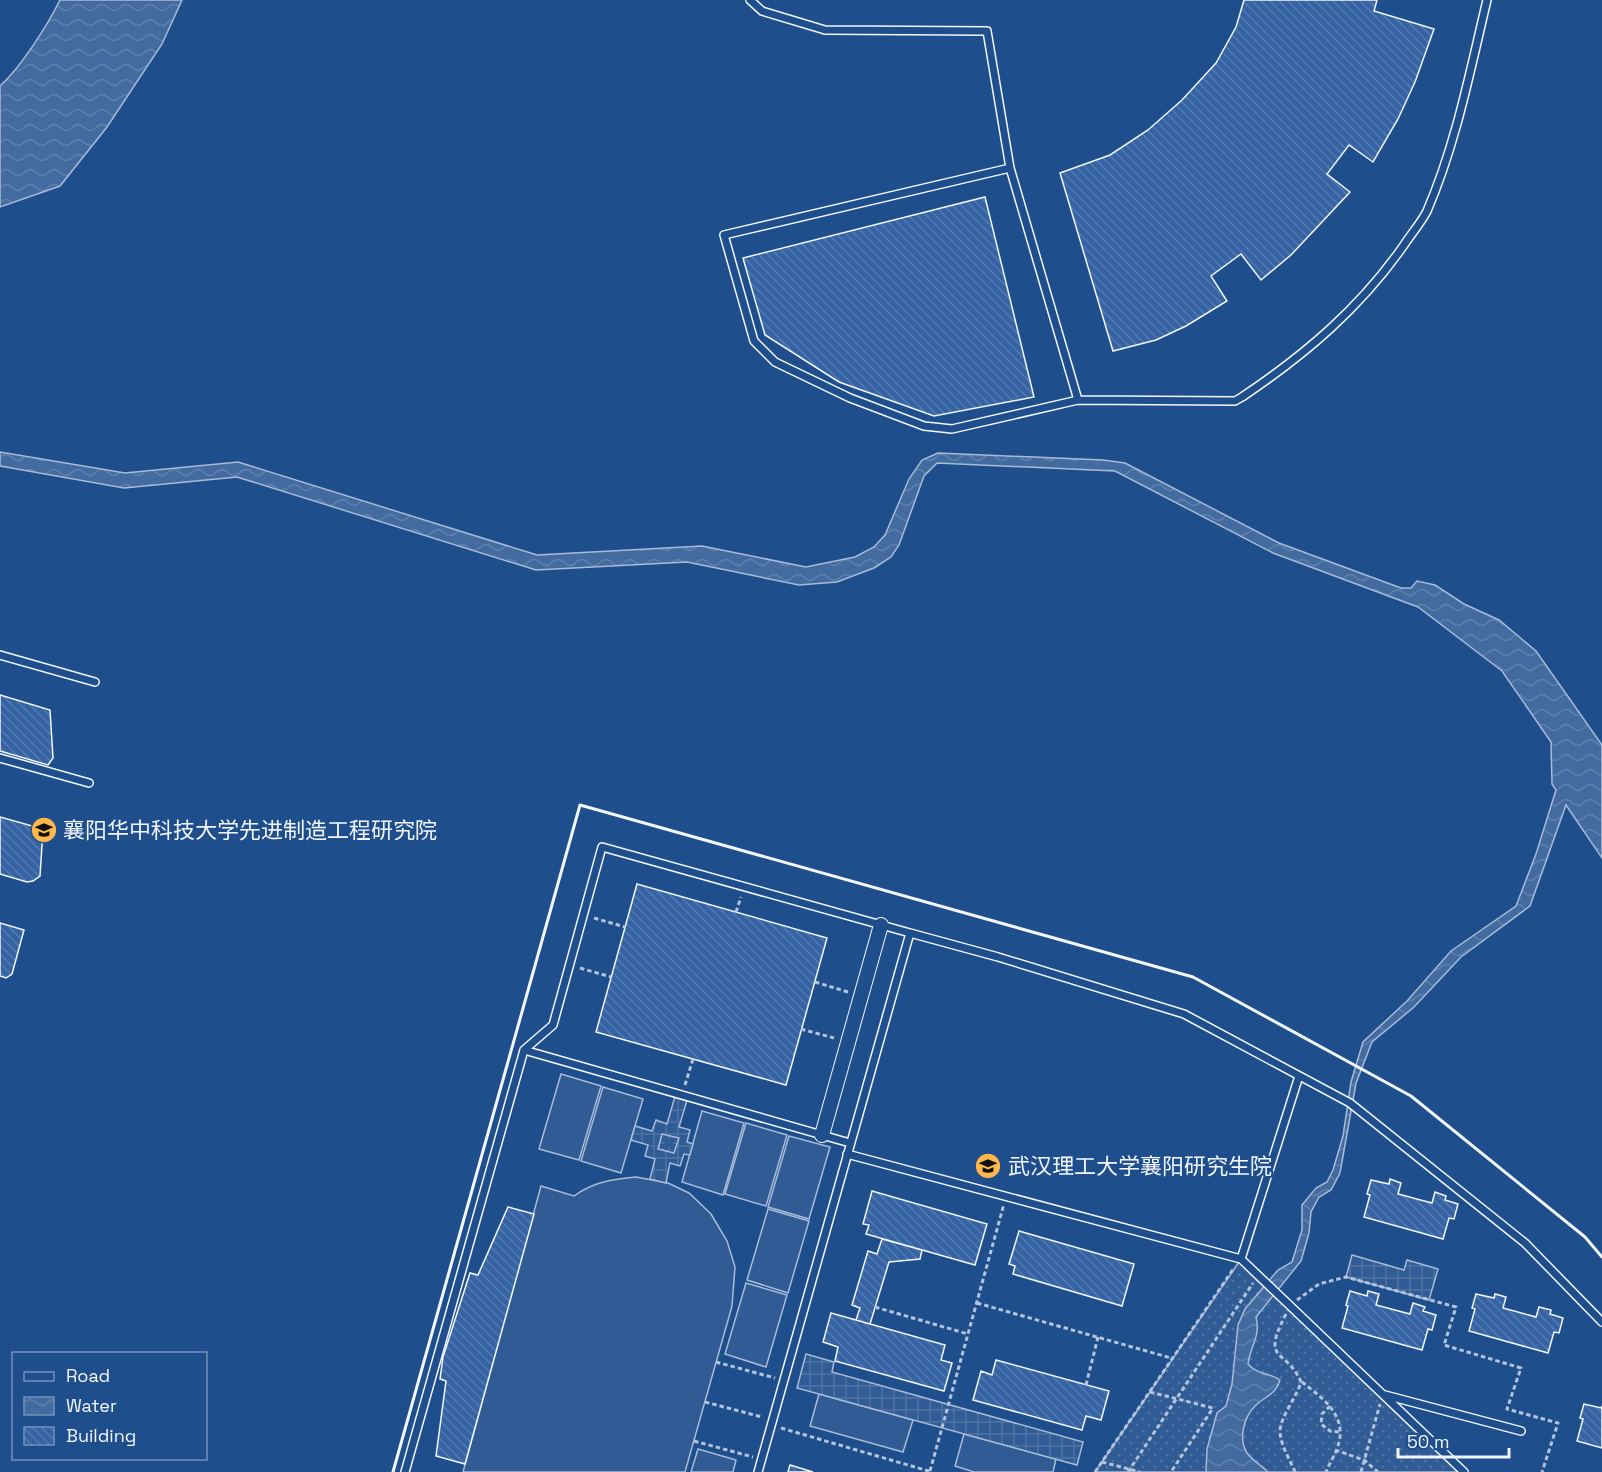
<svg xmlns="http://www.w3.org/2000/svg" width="1602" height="1472" font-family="'Space Grotesk','Noto Sans SC',sans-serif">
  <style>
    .grass { fill: url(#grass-dots); stroke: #a8bbd7; stroke-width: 1.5 }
    .pitch { fill: #305b95; stroke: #a8bbd7; stroke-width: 1.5 }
    .plaza { fill: url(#plaza-grid); stroke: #a8bbd7; stroke-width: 1.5; fill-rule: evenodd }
    .water { fill: url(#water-waves); stroke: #a8bbd7; stroke-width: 1.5 }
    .building { fill: url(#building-back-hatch); stroke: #f2f6ff; stroke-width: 1.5 }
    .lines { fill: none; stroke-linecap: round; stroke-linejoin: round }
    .lane-casing { stroke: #f2f6ff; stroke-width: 10 }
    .street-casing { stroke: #f2f6ff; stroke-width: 16 }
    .path { stroke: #b3c4dc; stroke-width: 3; stroke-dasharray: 4.5 3; stroke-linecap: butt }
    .lane { stroke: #1f4e8c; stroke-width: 7 }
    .street { stroke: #1f4e8c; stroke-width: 14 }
    .wall { stroke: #f2f6ff; stroke-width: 3 }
    .labels { text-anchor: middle; stroke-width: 4.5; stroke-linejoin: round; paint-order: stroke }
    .poi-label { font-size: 22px; fill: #f2f6ff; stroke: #1f4e8c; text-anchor: start }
  </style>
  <defs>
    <pattern id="grass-dots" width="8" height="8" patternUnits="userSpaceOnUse" patternTransform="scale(1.5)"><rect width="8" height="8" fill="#305b95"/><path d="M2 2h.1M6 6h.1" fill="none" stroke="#4e73a5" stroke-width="1.8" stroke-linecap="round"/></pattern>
    <pattern id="plaza-grid" width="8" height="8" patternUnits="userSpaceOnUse" patternTransform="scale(1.5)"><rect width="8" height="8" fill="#305b95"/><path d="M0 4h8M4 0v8" fill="none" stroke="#4e73a5"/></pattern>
    <pattern id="water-waves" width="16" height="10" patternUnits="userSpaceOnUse" patternTransform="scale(1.5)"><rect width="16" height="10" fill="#446ba0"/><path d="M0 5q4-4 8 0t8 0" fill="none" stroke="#5f81ae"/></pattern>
    <pattern id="building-back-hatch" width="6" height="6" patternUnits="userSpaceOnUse" patternTransform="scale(1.5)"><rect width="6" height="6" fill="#3563a3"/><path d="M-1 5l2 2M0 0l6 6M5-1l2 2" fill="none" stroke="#537ab1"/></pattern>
  </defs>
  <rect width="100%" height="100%" fill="#1f4e8c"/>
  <!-- grass -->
  <path class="grass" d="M662 1133 679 1138 675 1154 658 1149Z
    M1241 1259 1464 1472H1095Z"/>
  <!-- pitch -->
  <path class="pitch" d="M561 1074 601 1086 579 1160 539 1149Z
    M603 1087 643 1099 621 1173 581 1161Z
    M702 1111 744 1123 723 1195 682 1182Z
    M746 1123 787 1135 766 1206 725 1194Z
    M789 1136 830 1147 809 1219 768 1207Z
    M636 1177 668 1183 689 1193 711 1214 727 1241 735 1267 732 1306 685 1472H463L541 1186 574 1196C593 1182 613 1179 636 1177Z
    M768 1209 809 1221 788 1293 747 1280Z
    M746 1283 787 1295 766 1367 725 1354Z
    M819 1394 913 1420 903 1452 810 1426Z
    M964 1434 1056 1459 1053 1472H974L955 1466Z
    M698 1449 736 1460 733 1472H691Z"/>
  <!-- plaza -->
  <path class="plaza" d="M676 1093 688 1097 679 1127 690 1130 687 1142 693 1144 690 1155 684 1154 680 1166 670 1163 666 1183 650 1179 655 1159 645 1156 648 1145 631 1140 635 1126 652 1131 656 1120 667 1124ZM662 1134 679 1138 674 1153 658 1149Z
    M1352 1255 1404 1270 1407 1260 1438 1269 1429 1300 1346 1277Z
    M806 1354 834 1362 832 1372 1083 1442 1077 1465 797 1388Z"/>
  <!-- water -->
  <path class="water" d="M60 0H182L162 44 107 127 60 186 0 207V86C21 67 47 26 60 0Z
    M0 452 125 473 238 462 537 555 702 546 806 567 855 557 874 547 885 535 909 479 922 460 938 453 1103 460 1125 463 1279 543 1401 588H1411L1417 581 1435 585 1464 604 1499 620 1536 651 1602 745V858L1566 805 1530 906 1461 957 1414 1007 1372 1042 1356 1083 1340 1173 1331 1190 1319 1197 1311 1212 1309 1233 1301 1261 1256 1317C1261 1337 1250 1346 1248 1364 1256 1374 1270 1373 1280 1380 1276 1395 1265 1396 1255 1406 1244 1417 1238 1439 1247 1453 1252 1460 1262 1466 1268 1472H1206L1207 1449 1217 1413 1226 1406 1232 1384 1238 1325 1245 1309 1278 1270 1292 1262 1302 1230V1205L1316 1188 1327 1182 1333 1170 1343 1136 1351 1082 1363 1042 1407 1001 1451 951 1516 906 1536 854 1556 790 1552 784 1551 742 1502 671 1418 607 1273 553 1115 471 937 463 924 476 899 545 891 557 874 568 837 582 799 585 687 562 536 570 237 477 124 488 0 466Z"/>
  <!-- building -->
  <path class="building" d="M1244 0H1377L1374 11 1434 29 1415 82 1398 119 1373 162 1349 145 1327 174 1350 192 1291 255 1261 280 1241 254 1211 276 1227 301 1186 326 1156 340 1113 351 1060 173 1110 155 1148 130 1182 100 1216 63 1236 27Z
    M985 197 1034 397 934 416 839 382 765 335 743 258Z
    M0 695 50 710 53 758 48 765 0 751Z
    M0 817 43 829 40 876 33 881 27 882 0 874Z
    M637 884 827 938 786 1085 596 1032Z
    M0 923 24 930 12 974 6 978 0 976Z
    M1390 1179 1401 1183 1398 1194 1432 1203 1435 1192 1446 1196 1445 1200 1458 1204 1454 1219 1449 1218 1443 1239 1364 1217 1370 1195 1367 1194 1371 1180 1389 1184Z
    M872 1191 987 1224 975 1265 866 1234 869 1225 863 1224Z
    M508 1207 534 1214 465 1464 436 1456 446 1381 440 1379 443 1357 470 1273 478 1275Z
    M1019 1231 1134 1264 1122 1306 1013 1274 1015 1266 1009 1264Z
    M882 1239 922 1250 920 1259 889 1262 870 1324 856 1320 860 1308 852 1305 868 1251 877 1254Z
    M1350 1291 1367 1296 1368 1291 1379 1294 1376 1305 1410 1314 1413 1303 1425 1307 1423 1311 1436 1315 1432 1330 1428 1329 1422 1350 1342 1328 1348 1306 1346 1305Z
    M1476 1294 1494 1298 1495 1294 1506 1297 1503 1308 1536 1317 1539 1307 1551 1310 1550 1314 1563 1318 1559 1333 1554 1332 1548 1353 1469 1331 1475 1309 1472 1308Z
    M831 1313 945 1345 941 1360 952 1363 944 1391 835 1361 838 1347 823 1342Z
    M996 1360 1109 1391 1101 1420 1086 1416 1082 1430 973 1400 981 1371 992 1375Z
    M1584 1404 1601 1408 1602 1406V1448L1577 1441 1583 1419 1580 1418Z
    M790 1465 813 1472H788Z"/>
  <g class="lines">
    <!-- lane casing -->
    <g class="lane-casing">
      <path id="lane" d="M750 0 762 11 825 30 987 31 1010 168 1078 400
        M1010 168 724 235 754 341 775 362 850 398 924 426 952 429 1078 400 1235 401 1242 397C1306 354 1360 308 1404 245 1411 234 1421 223 1427 211 1456 144 1470 71 1487 0
        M0 655 95 682
        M0 758 89 783
        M524 1050 553 1025 602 847 910 933
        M847 1154 1241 1259 1464 1472
        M1241 1259 1299 1076
        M1385 1395 1521 1431
        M405 1472 524 1050 850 1143
        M758 1472 910 933 998 957 1184 1014 1350 1103 1525 1243 1602 1322"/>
    </g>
    <!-- street casing -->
    <g class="street-casing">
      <path id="street" d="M822 1135 881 925"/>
    </g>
    <!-- path -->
    <path class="path" d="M736 912 741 897
      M594 918 625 927
      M580 968 611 977
      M815 982 848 992
      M801 1029 834 1038
      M685 1085 693 1059
      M1297 1300 1319 1284 1346 1277 1456 1307 1444 1345 1521 1368 1507 1409 1558 1423 1542 1472
      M977 1303 1171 1358
      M875 1307 968 1334
      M1286 1314C1260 1364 1286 1347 1301 1382 1297 1396 1280 1418 1280 1431 1280 1444 1290 1460 1295 1472
      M716 1362 775 1378
      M1302 1382C1321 1397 1346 1414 1339 1442 1337 1452 1330 1462 1326 1472
      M1086 1385 1098 1337
      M1150 1392 1213 1408 1171 1472
      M705 1402 762 1417
      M1330 1406 1322 1414 1321 1424 1330 1431 1339 1432
      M781 1428 932 1472
      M694 1441 753 1457
      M1335 1450 1364 1460 1378 1472
      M1102 1462 1140 1472
      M930 1471 1004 1204
      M1095 1472 1234 1268
      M1128 1472 1253 1283
      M1361 1472 1380 1404"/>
    <!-- lane -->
    <use href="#lane" class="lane"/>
    <!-- street -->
    <use href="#street" class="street"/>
    <!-- wall -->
    <path class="wall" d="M393 1472 580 805 1193 977 1411 1096 1585 1237 1602 1257"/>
  </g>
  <!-- icons -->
  <defs>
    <g id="university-disc" transform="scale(1.35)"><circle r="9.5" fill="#ffb74d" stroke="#1f4e8c"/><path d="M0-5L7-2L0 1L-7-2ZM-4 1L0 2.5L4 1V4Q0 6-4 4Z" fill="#111"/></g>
  </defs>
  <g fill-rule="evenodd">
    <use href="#university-disc" x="44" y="830"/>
    <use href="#university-disc" x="988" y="1166"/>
  </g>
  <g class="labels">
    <!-- poi labels -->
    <g class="poi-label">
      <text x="63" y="838">襄阳华中科技大学先进制造工程研究院</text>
      <text x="1008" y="1174">武汉理工大学襄阳研究生院</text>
    </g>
  </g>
  <!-- legend -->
  <rect x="12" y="1352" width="195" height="108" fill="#1f4e8c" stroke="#7391ba" stroke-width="1.5"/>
  <rect x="24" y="1372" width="30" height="9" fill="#1f4e8c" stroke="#7391ba" stroke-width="1.5"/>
  <text x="66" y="1382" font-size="18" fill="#f2f6ff">Road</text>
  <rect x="24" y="1397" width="30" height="18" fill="url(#water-waves)" stroke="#7391ba" stroke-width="1.5"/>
  <text x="66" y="1412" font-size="18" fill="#f2f6ff">Water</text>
  <rect x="24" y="1427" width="30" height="18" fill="url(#building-back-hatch)" stroke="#7391ba" stroke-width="1.5"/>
  <text x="66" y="1442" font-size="18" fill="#f2f6ff">Building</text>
  <!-- scale -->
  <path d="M1398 1448v9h111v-9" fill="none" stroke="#f2f6ff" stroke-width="3"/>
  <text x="1407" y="1448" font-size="18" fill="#f2f6ff" stroke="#1f4e8c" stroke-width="4.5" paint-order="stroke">50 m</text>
</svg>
